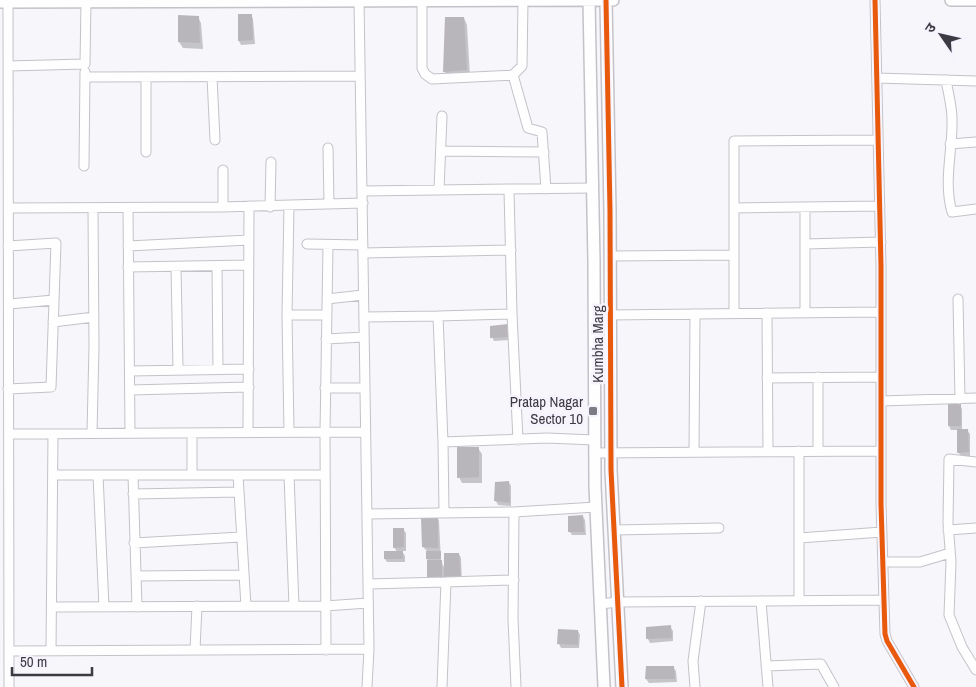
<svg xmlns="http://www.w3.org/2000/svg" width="976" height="687" font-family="'Archivo Narrow','Noto Sans Devanagari',sans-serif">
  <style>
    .shadow { fill: #0003 }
    .building { fill: #b9b6bb }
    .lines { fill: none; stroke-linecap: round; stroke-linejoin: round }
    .minor-casing { stroke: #c4c2c8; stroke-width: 11 }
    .tertiary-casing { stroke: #c4c2c8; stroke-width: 14 }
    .minor { stroke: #fefefe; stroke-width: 9 }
    .tertiary { stroke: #fefefe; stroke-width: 11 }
    .cycleway-casing { stroke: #f6f3fe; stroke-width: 8 }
    .cycleway { stroke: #e8590c; stroke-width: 5 }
    .poi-dot { fill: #7e7c83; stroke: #f6f3fe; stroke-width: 2 }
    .labels { text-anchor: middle; stroke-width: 5; stroke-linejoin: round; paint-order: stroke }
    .street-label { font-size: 15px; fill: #3d3b42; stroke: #f6f3fe }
    .poi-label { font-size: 15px; fill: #3d3b42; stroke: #f6f3fe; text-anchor: end }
  </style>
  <rect width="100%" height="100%" fill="#f7f6fb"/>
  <!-- shadow -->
  <path class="shadow" d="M251 15 253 19 255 44 241 45 239 41Z
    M180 17H198L201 23 203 49 183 48 179 42Z
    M464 18 467 25 470 76 448 77 444 71Z
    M508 326 510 330 511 340 494 341 492 337Z
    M960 405 962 409V430H967L970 434V456H961L958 452V430H951L949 426Z
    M478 448 482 454V483H462L459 477Z
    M509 482 511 486V506L498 505 496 501Z
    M437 517 439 521 441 561 445 569 459 554 461 558 462 583 448 584 444 577V584L427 559V551L423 547Z
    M583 517 585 520 586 535H572L570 532Z
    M403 529 406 533V551H402L405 556V562H387L385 559 397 552 394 547Z
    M670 627 673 631V641L650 643 648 639 647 628Z
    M578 631 580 635 579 648H561L559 644Z
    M673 667 676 671 677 682 649 683 646 679Z"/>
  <!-- building -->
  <path class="building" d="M238 14H252L253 40 238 41Z
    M178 15 199 16 200 43 178 42Z
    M445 17H464L467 70 443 72Z
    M508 324 509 337 490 338V326Z
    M948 404H961V426H948Z
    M957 429H968L969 452 957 453Z
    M457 447H479V477L457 478Z
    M509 481 510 503 494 501 495 482Z
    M583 515 584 532H568V516Z
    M438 516V548L422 547 421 518Z
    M393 528H404V547L393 548Z
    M384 551H403V559H384Z
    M426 551H441V559H426Z
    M444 553H459L461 580 444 581Z
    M427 560H442V581L427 582Z
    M671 625 672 638 646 639V627Z
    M558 629 578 630V645L557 644Z
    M646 666H674L675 679H645Z"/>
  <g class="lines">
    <!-- minor casing -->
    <g class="minor-casing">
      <path id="minor" d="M359 0 369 649 367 687
        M875 0 881 266V504L885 634 887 641 914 687
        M422 1V68L425 74 432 79 513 75 522 66 523 0
        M8 2 9 687
        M8 66 85 64 86 1
        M513 75 528 128 542 132 546 189
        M86 77 360 76
        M146 77V152
        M212 77 215 140
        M877 78 976 81
        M946 80C948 92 952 106 952 119 953 150 943 181 952 212L976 209
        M950 144 976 142
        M328 148 329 204
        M441 151 544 152
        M84 166 85 72
        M223 170V207
        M439 190 442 116
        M509 190 512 314 518 440
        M363 191 592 188
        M289 206 287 315 289 432
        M270 207 271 162
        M805 207V313
        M8 208 223 207 363 203
        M128 208 130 433
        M734 208 880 206
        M307 244 363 245
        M805 244 881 242
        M8 246 56 243 51 387 8 389
        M128 246 249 240
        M363 253 511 250
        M610 256 734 255
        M217 266 218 369
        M128 267 249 265
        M176 267 178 369
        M327 299 363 295
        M958 299 960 399
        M9 304 54 300
        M734 313V141L878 140
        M767 313 768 452
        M287 315H326
        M610 315 881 312
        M438 316 443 442
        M364 317 438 316 512 314
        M53 322 94 317
        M326 339 364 337
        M130 371 249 369
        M767 378 881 377
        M325 388H365
        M130 390 249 387
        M881 401 976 398
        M248 432 249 206
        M92 433 94 346 93 209
        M192 433V475
        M9 434 365 432
        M799 451V600
        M818 451V377
        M694 452 695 314
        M594 453 881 451
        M976 462 949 459 948 523 951 562 949 615 962 647 976 670
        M53 475H325
        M98 475 104 607
        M133 475 137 607
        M238 475 246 606
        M289 475 294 606
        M133 494 239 492
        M444 512 443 442 547 438 594 440
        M367 514 514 512
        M614 530 719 528
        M948 530 976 528
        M799 538 882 532
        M134 543 241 537
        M883 562H920L950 553
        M136 576 243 575
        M446 582 514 580
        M368 584 446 582 442 687
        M761 601 768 687
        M600 604 618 602 884 600
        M52 607 325 606 368 603
        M195 650 197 606
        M326 650 325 432 328 245
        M9 651 369 649
        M51 651 53 434
        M766 666 821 664 834 687
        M516 687 513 619 514 512 596 507
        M695 687 693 661 701 601"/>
    </g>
    <!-- tertiary casing -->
    <g class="tertiary-casing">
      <path id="tertiary" d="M589 0 594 262 595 486 604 687
        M606 0 610 211 611 470 622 687
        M951 0H976
        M0 2 613 0"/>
    </g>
    <!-- minor -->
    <use href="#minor" class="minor"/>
    <!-- tertiary -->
    <use href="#tertiary" class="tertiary"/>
    <!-- cycleway casing -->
    <g class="cycleway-casing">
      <path id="cycleway" d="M606 0 610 211 611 470 622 687
        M875 0 881 266V504L885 634 887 641 914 687"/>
    </g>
    <!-- cycleway -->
    <use href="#cycleway" class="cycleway"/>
  </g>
  <!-- markers -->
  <rect class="poi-dot" x="588" y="406" width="10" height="10" rx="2.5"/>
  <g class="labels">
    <!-- street labels -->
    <g class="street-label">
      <text transform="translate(598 344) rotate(-90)" y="5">Kumbha Marg</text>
    </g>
    <!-- poi labels -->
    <g class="poi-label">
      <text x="583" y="407">Pratap Nagar<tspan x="583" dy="17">Sector 10</tspan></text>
    </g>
  </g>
  <!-- north arrow -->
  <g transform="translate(941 35) rotate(304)" stroke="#f6f3fe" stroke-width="4" paint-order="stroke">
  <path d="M0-4L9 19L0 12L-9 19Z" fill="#3d3b42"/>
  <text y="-8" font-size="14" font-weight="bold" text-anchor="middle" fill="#3d3b42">उ</text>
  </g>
  <!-- scale -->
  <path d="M12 667v8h80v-8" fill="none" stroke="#3d3b42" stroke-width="2.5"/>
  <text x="20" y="667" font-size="15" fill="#3d3b42" stroke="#f6f3fe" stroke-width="4" paint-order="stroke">50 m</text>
</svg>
